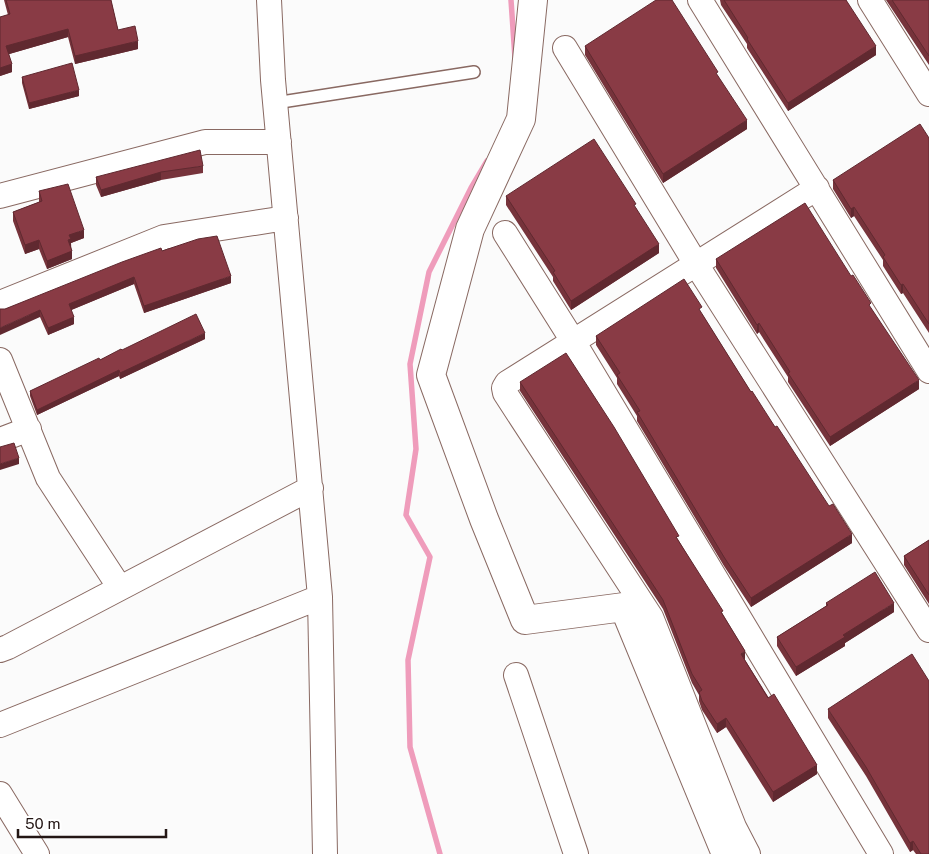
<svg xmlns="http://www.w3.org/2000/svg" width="929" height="854" font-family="'Public Sans',sans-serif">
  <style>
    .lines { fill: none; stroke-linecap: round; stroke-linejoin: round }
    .stream { stroke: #ef9cbb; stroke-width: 5.5 }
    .service-casing { stroke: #896962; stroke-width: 14 }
    .minor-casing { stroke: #896962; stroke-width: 26 }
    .tertiary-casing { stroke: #896962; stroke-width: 30 }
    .service { stroke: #fff; stroke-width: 11 }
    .minor { stroke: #fff; stroke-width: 24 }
    .tertiary { stroke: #fff; stroke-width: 28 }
    .wall { fill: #76333b }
    .shaded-wall { fill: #602930 }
    .building { fill: #893b45; stroke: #602930 }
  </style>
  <rect width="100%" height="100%" fill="#fbfbfb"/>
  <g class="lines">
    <!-- stream -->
    <path class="stream" d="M511 0 515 58
      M440 854 410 747 408 660 430 557 406 515 416 449 410 364 429 272 471 188 487 161"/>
    <!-- service casing -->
    <g class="service-casing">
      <path id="service" d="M275 103 474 72"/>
    </g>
    <!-- minor casing -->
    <g class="minor-casing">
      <path id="minor" d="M269 0 273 80 320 597 325 854
        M700 0 929 371
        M870 0 929 94
        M565 48 696 264 929 630
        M0 196 205 142H279
        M505 233 573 341 881 854
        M0 303 164 237 286 218
        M0 360 48 478 120 588
        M0 440 29 429
        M0 650 8 647 311 488
        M516 675 576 854
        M0 725 320 597
        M0 794 37 854
        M748 854 734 827 651 617 505 393 504 388 507 383 817 188"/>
    </g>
    <!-- tertiary casing -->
    <g class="tertiary-casing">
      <path id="tertiary" d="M533 0 521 119 470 229 431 375 484 519 525 620 624 607 726 854"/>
    </g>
    <!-- service -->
    <use href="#service" class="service"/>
    <!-- minor -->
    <use href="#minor" class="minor"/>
    <!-- tertiary -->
    <use href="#tertiary" class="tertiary"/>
  </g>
  <!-- wall -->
  <path class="wall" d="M4 0H111L118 30 138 49 75 64 68 37 9 54 12 72 0 76V17L8 15Z
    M720 0H846L876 55 788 111 747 48V44L721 5Z
    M886 0H929V65Z
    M585 46 718 76 747 129 663 183 585 55Z
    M22 77 79 96 29 109 22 83Z
    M929 138V333L903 293 901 294 883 266V260L854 216 851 218 833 189V180Z
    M203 166V173L161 180 101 197 96 185V177Z
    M39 191 84 238 71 243 72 259 47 269 39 249 25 254 13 221V212L39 202Z
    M506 196 636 208 659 253 571 310 553 281V277L506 205Z
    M162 251 231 283 144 313 134 284 71 310 74 324 48 335 40 317 5 309Z
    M716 259 871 308 919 389 830 446 788 382V377L759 332 757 334 716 268Z
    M702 314 751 392 775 427 852 543 751 607 724 566 637 421V416L617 384V378L596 345V336Z
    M205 339 120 379 119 376 37 415 30 396V391L122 350Z
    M520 382 679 542 723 615 745 660 817 774 773 802 726 727 717 733 702 710 699 701V695L692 683 663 609 520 391Z
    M929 540V604L904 565V556Z
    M826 603 894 612 845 643V646L796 676 777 646V637L826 606Z
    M828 709 929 854H916L913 850 910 852 866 776 828 718Z"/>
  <!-- shaded-wall -->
  <path class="shaded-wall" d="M68 29V37L6 55V46Z
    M138 41V49L75 64V56Z
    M876 46V55L788 111V103Z
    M12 64V72L0 76V68Z
    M79 90V96L29 109V103Z
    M747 120V129L663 183V174Z
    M161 172V180L101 197V190Z
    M854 207V216L851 218V209Z
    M84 230V238L71 243V248L68 249 69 235Z
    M39 240V249L25 254V245Z
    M659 244V253L571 310V301Z
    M72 251V259L47 269V261Z
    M231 276V283L144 313V306Z
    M134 277V284L69 311V304Z
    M903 284V293L901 294V285Z
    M40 310V317L0 335V328Z
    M74 317V324L48 335V328Z
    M759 323V332L757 334V325Z
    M205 333V339L120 379V373Z
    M119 370V376L37 415V410Z
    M919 380V389L830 446V437Z
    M19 458V464L0 470V464Z
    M852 534V543L751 607V598Z
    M894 603V612L845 643V646L796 676V667L843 635Z
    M745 651V660L741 654Z
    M726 718V727L717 733V724Z
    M817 765V774L773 802V792Z
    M913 841V850L910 852V843Z"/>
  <!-- building -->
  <path class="building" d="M6 0H111L118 30 135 26 138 41 75 56 68 29 6 46 12 64 0 68V17L10 14Z
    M656 0H672L718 72 716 73 747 120 663 174 585 46Z
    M724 0H846L876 46 788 103 747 39 748 38Z
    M892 0H929V56Z
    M72 63 79 90 29 103 22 77Z
    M920 124 929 138V324L903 284 901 285 883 257 885 255 854 207 851 209 833 180Z
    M594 139 636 204 634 205 659 244 571 301 553 272 555 271 506 196Z
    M200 150 203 166 161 172 101 190 96 177Z
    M68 184 84 230 69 235 71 239 68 240 72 251 47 261 39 240 25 245 13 212 42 201 39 191Z
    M805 203 851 276 853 275 871 303 869 305 919 380 830 437 788 373 790 372 759 323 757 325 716 259Z
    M217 236 231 276 144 306 134 277 69 304 74 317 48 328 40 310 0 328V309H5L122 262 161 248 162 251 198 239Z
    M684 279 702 307 699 309 751 392 752 391 775 427 777 426 829 506 833 504 852 534 751 598 724 557 637 412 640 411 617 375 620 373 596 336Z
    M196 314 205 333 120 373 119 370 37 410 30 391 99 358 100 360 121 349 122 350Z
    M566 353 614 427 679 536 676 537 723 611 721 612 745 651 741 654 768 698 774 694 817 765 773 792 726 718 717 724 702 701 699 692 702 690 692 674 663 600 520 382Z
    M14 443 19 458 0 464V447Z
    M929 540V595L904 556Z
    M875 572 894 603 843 635 845 637 796 667 777 637 828 605 826 603Z
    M912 654 929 681V854H921L913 841 910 843 866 767 828 709Z"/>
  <!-- scale -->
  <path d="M18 829v8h148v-8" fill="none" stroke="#231614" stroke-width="2.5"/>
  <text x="25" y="829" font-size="15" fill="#231614" stroke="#ffffff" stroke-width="4" paint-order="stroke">50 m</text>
</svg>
